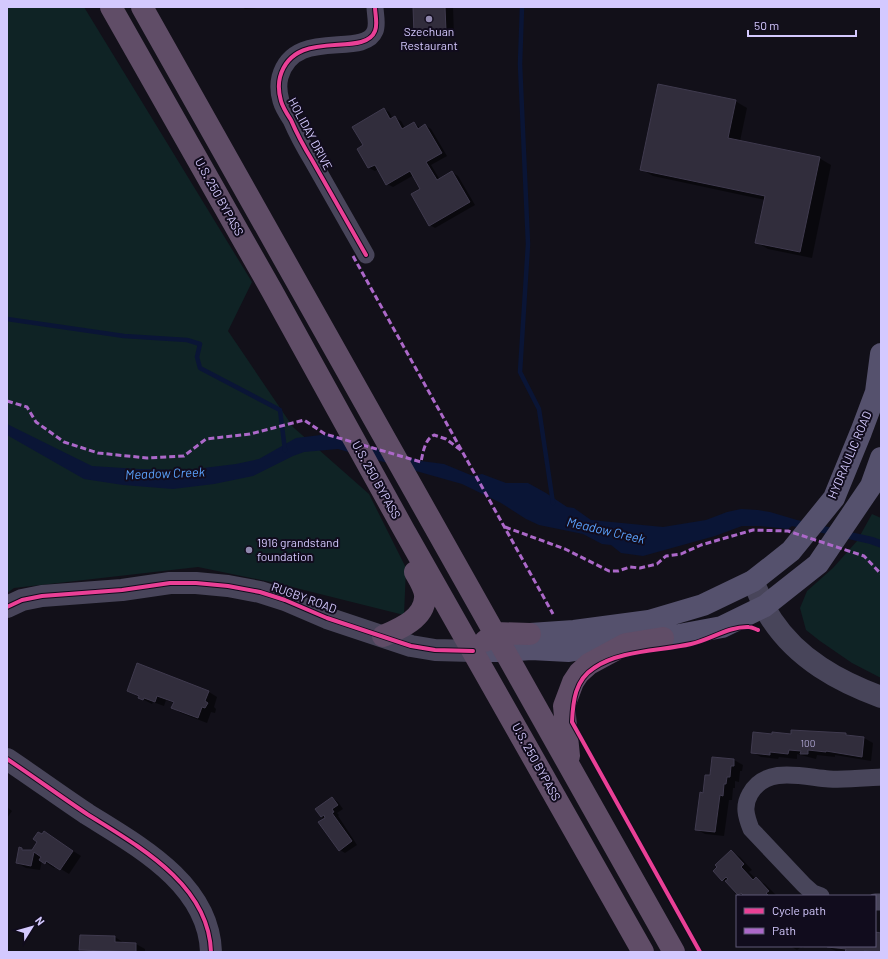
<svg xmlns="http://www.w3.org/2000/svg" width="888" height="959" font-family="Barlow,sans-serif">
  <style>
    .green { fill: #0f2325 }
    .water { fill: #0a1536 }
    .shadow { fill: #0007 }
    .lines { fill: none; stroke-linecap: round; stroke-linejoin: round }
    .stream { stroke: #0a1536; stroke-width: 4.5 }
    .building { fill: #312d3c; stroke: #3f3a4e }
    .minor { stroke: #48455a; stroke-width: 17 }
    .tertiary { stroke: #48455a; stroke-width: 22 }
    .secondary { stroke: #55516d; stroke-width: 22 }
    .trunk { stroke: #604d67; stroke-width: 22 }
    .quiet { stroke: #ac68c9; stroke-width: 3; stroke-dasharray: 6 3; stroke-linecap: butt }
    .cycleway-casing { stroke: #110c1d; stroke-width: 6 }
    .cycleway { stroke: #ea4096; stroke-width: 4 }
    .poi-dot { fill: #9088ae; stroke: #110c1d; stroke-width: 1.5 }
    .labels { text-anchor: middle; stroke-width: 4; stroke-linejoin: round; paint-order: stroke }
    .number-label { font-size: 10px; fill: #aba2ce }
    .poi-label { font-size: 12px; fill: #d4c9fe; stroke: #110c1d }
    .street-label { font-size: 12px; fill: #d4c9fe; stroke: #110c1d }
    .water-label { font-size: 13px; font-style: italic; fill: #5aa1fc; stroke: #110c1d }
  </style>
  <rect width="100%" height="100%" fill="#121019"/>
  <!-- green -->
  <path class="green" d="M7 7H84L252 282 228 331 293 427 369 494 406 568 404 615 280 584 198 567 14 588 7 593Z
    M872 514 881 518V678L852 663 820 641 806 630 800 608 807 591 833 568 857 541Z"/>
  <!-- water -->
  <path class="water" d="M7 424 92 466 139 469 187 470 236 464 259 459 296 438 329 434 421 461 444 464 473 476 482 474 506 483H528L546 493 567 507 574 508 591 520 663 527 706 520 727 512 741 509 758 510 770 512 797 520 873 537 881 540V548L870 544 792 526 788 529 760 526H742L715 536 643 556 621 553 611 545 602 544 583 534 539 525 526 519 501 503 462 484 338 449 304 452 293 456 253 476 214 484 173 489 123 485 84 479 7 435Z"/>
  <!-- shadow -->
  <path class="shadow" d="M242 7H271L245 9Z
    M414 7H453L454 36 424 38 415 33Z
    M735 101 747 108 740 141 819 158 831 165 812 258 768 249 756 242 765 200 653 176 641 169Z
    M384 109 389 112 393 119 395 118 401 121 405 128 414 123 420 128 425 125 431 129 447 156 431 165 440 180 452 172 458 176 475 205 435 228 430 225 422 189 414 175 393 187 387 184 378 169 375 171 369 168 358 149 364 146Z
    M128 691 209 692 217 697 214 707 216 709 215 713 211 712 207 723 181 713 173 708 174 703 166 700 164 706 153 702 152 704Z
    M846 734 849 736 864 738 873 743 871 761 835 755V757L817 755 816 759 797 754V759L779 757 778 759 761 757 752 752 792 735Z
    M713 758 734 760 743 765 742 771H740L739 782 735 781V788H733L732 800H729L724 836 705 834 696 829 704 794 711 776Z
    M332 798 338 802 343 809 337 813 339 815 338 816 357 845 345 853 340 850 325 819 322 817Z
    M7 807 12 811 7 818Z
    M53 838 81 856 69 874 56 866 54 868 42 860 40 870 26 868 17 863 20 848 25 851H32Z
    M731 851 740 857 752 870 749 872 756 879 765 884 777 896H741L728 883 723 880Z
    M875 933 881 934V952H838L828 947 875 946Z
    M115 937 124 943 136 944 145 949V952H83L80 950Z
    M790 946H805L803 948 801 947 797 950Z"/>
  <g class="lines">
    <!-- stream -->
    <path class="stream" d="M522 7 520 64 528 244 520 372 539 409 553 503
      M7 319 124 336 187 340 200 344 197 357 200 368 280 410 285 450"/>
  </g>
  <!-- building -->
  <path class="building" d="M413 7H445L446 31 414 34Z
    M658 84 736 100 728 138 820 157 800 252 755 243 765 196 640 170Z
    M384 108 390 119 395 116 402 129 414 122 418 129 425 124 442 153 426 162 437 180 452 171 470 202 429 226 411 194 420 189 410 171 386 185 375 165 368 168 357 149 363 145 352 127Z
    M137 663 209 691 205 701 208 703 205 708 202 707 198 718 171 708 174 702 157 696 155 702 144 698 143 700 138 698 139 696 127 691Z
    M791 730 846 733V735L864 737 862 757 826 751V752L808 750V754H800L801 751 789 750 788 754 770 752V755L751 753 753 732 772 734V732L791 734Z
    M712 757 734 759V766H731L730 777H727L726 784H724L723 796 720 795 715 832 695 830 700 792 703 793 705 775H710Z
    M332 797 338 805 332 809 334 812 332 813 352 841 339 851 318 822 325 818 324 815 321 817 315 809Z
    M44 831 73 851 60 870 46 861 45 864 39 860 41 857 34 852 31 866 16 863 19 847 22 848V850H32L37 842 33 839 38 832 42 834Z
    M731 850 744 864 741 867 753 880 756 877 769 891 766 893 769 896H744L741 893 738 895 725 881 728 879 726 877 722 881 713 871 717 867 715 865Z
    M875 932 881 933V952L864 951V952H845L846 949 827 947V946H875Z
    M80 935 115 936V942L136 943V952L79 950Z"/>
  <g class="lines">
    <!-- minor -->
    <path class="minor" d="M366 255C348 223 330 192 312 160 304 147 297 134 291 120 287 114 283 108 281 101 279 94 278 85 280 77 294 26 364 59 375 31 378 24 375 14 375 7
      M821 896 813 893 804 885 751 829C746 816 743 806 750 794 766 765 803 777 829 779 846 780 864 778 881 777
      M875 902H881"/>
    <!-- tertiary -->
    <path class="tertiary" d="M753 581C759 594 764 609 772 620 798 659 838 681 881 697
      M7 607 22 600 42 596 122 590 170 583H196L228 586 260 592 285 600 327 618 411 646 435 650 473 651
      M7 759C34 777 60 796 87 814 138 846 209 884 211 952"/>
    <!-- secondary -->
    <path class="secondary" d="M530 634 574 631 649 621 703 605 753 581 791 551 834 498 861 432 876 392 881 354
      M473 651H505L531 649 569 651 641 639 663 638 722 627 765 606 818 564 854 511 871 486 881 458"/>
    <!-- trunk -->
    <path class="trunk" d="M111 7 272 291 404 530 643 952
      M142 7 674 952
      M383 636C399 629 424 619 425 598 426 590 419 579 415 572
      M485 641 495 633 530 634
      M569 756 564 706 573 682 579 673 589 664 626 644 663 638"/>
    <!-- quiet -->
    <path class="quiet" d="M353 256 553 614
      M7 401 27 407 36 422 64 442 98 453 147 458 184 456 206 439 250 434 304 420 325 434 421 462C423 452 425 439 434 435L446 439 462 451
      M505 527 565 549 609 571H618L630 567 640 568 657 564 666 556 681 554 701 545 753 530 788 531 864 556 881 574"/>
    <!-- cycleway casing -->
    <g class="cycleway-casing">
      <path id="cycleway" d="M366 255C348 223 330 192 312 160 304 147 297 134 291 120 287 114 283 108 281 101 279 94 278 85 280 77 294 26 364 59 375 31 378 24 375 14 375 7
        M7 607 22 600 42 596 122 590 170 583H196L228 586 260 592 285 600 327 618 411 646 435 650 473 651
        M7 759C34 777 60 796 87 814 138 846 209 884 211 952
        M700 952 572 722C573 701 575 680 594 668 620 650 661 651 691 644 710 640 729 626 749 627 752 627 755 629 758 630"/>
    </g>
    <!-- cycleway -->
    <use href="#cycleway" class="cycleway"/>
  </g>
  <!-- markers -->
  <g class="poi-dot">
    <circle cx="429" cy="19" r="4"/>
    <circle cx="249" cy="550" r="4"/>
  </g>
  <g class="labels">
    <!-- number labels -->
    <g class="number-label">
      <text x="808" y="747">100</text>
    </g>
    <!-- poi labels -->
    <g class="poi-label">
      <text x="429" y="36">Szechuan<tspan x="429" dy="14">Restaurant</tspan></text>
      <text x="257" y="547" text-anchor="start">1916 grandstand<tspan x="257" dy="14">foundation</tspan></text>
    </g>
    <!-- street labels -->
    <g class="street-label">
      <text transform="translate(310 134) rotate(62)" y="4">HOLIDAY DRIVE</text>
      <text transform="translate(219 197) rotate(61)" y="4">U.S. 250 BYPASS</text>
      <text transform="translate(850 455) rotate(-67)" y="4">HYDRAULIC ROAD</text>
      <text transform="translate(376 480) rotate(61)" y="4">U.S. 250 BYPASS</text>
      <text transform="translate(304 598) rotate(20)" y="4">RUGBY ROAD</text>
      <text transform="translate(536 762) rotate(61)" y="4">U.S. 250 BYPASS</text>
    </g>
    <!-- water labels -->
    <g class="water-label">
      <text transform="translate(165 473) rotate(-2)" y="5">Meadow Creek</text>
      <text transform="translate(606 530) rotate(13)" y="5">Meadow Creek</text>
    </g>
  </g>
  <!-- border -->
  <rect width="888" height="959" fill="none" stroke="#d4c9fe" stroke-width="16"/>
  <!-- legend -->
  <rect x="736" y="895" width="140" height="52" fill="#110c1d" stroke="#5f5877"/>
  <rect x="744" y="908" width="20" height="6" fill="#ea4096" stroke="#5f5877"/>
  <text x="772" y="915" font-size="12" fill="#d4c9fe">Cycle path</text>
  <rect x="744" y="928" width="20" height="6" fill="#ac68c9" stroke="#5f5877"/>
  <text x="772" y="935" font-size="12" fill="#d4c9fe">Path</text>
  <!-- north arrow -->
  <g transform="translate(32 927) rotate(53)" stroke="#110c1d" stroke-width="3" paint-order="stroke">
  <path d="M0-3L7 15L0 10L-7 15Z" fill="#d4c9fe"/>
  <text y="-6" font-size="11" font-weight="bold" text-anchor="middle" fill="#d4c9fe">N</text>
  </g>
  <!-- scale -->
  <path d="M748 30v6h108v-6" fill="none" stroke="#d4c9fe" stroke-width="2"/>
  <text x="754" y="30" font-size="12" fill="#d4c9fe" stroke="#110c1d" stroke-width="3" paint-order="stroke">50 m</text>
</svg>
